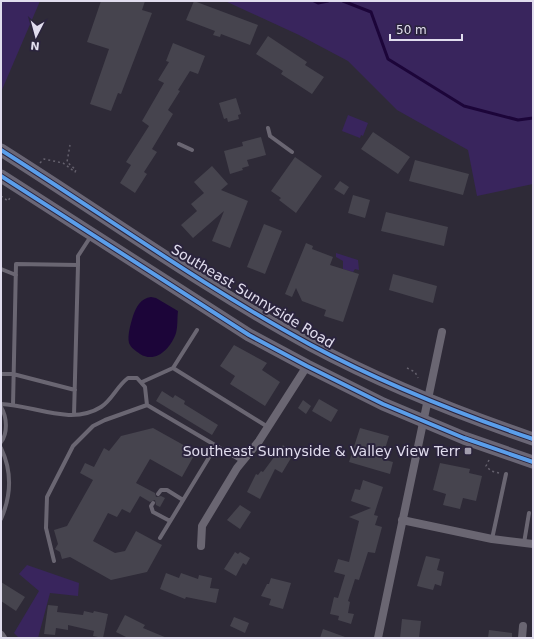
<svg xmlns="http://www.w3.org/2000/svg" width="534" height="639" font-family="'DejaVu Sans',sans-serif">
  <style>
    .green { fill: #39255d }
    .water { fill: #1c0539 }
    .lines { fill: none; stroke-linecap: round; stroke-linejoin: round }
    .stream { stroke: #1c0539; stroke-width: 3 }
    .building { fill: #46444e }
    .path { stroke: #65616d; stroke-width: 1.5; stroke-dasharray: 2 3; stroke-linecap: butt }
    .lane { stroke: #6a6672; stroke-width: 4 }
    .street { stroke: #6a6672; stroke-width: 8 }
    .primary { stroke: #6a6675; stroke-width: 13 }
    .cycleway-casing { stroke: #2b243d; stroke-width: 6 }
    .cycleway { stroke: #5a9eea; stroke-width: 4 }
    .poi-dot { fill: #a29eae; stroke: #2b243d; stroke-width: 1.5 }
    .labels { text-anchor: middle; stroke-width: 4; stroke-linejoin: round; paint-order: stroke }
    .street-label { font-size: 14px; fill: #e1ddee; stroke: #2b243d }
    .poi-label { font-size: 14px; fill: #e1ddee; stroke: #2b243d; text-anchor: end }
  </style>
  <rect width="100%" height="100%" fill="#2e2a37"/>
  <!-- green -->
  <path class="green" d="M1 1H40L1 92Z
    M225 1H533V184L477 196 468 150 397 110 348 61 299 35Z
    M348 115 368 123 363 136 361 135 360 138 342 131Z
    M336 253 358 260 359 270 355 269 353 272 343 269V261L336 257Z
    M27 565 79 583 78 596 50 593 38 638H19L14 633 39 591 19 574Z"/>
  <!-- water -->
  <path class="water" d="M151 297 156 298 178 311C177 318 178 326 176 333 171 348 156 364 140 354 136 351 131 348 129 343 127 335 131 323 133 316 136 307 141 298 151 297Z"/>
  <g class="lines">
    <!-- stream -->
    <path class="stream" d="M314 1 318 3 328 1
      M343 1 371 12 388 59 464 106 518 120 533 118"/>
  </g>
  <!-- building -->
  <path class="building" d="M101 1H145L142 10 152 13 121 94 118 93 111 111 90 104 109 49 87 42Z
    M194 1 258 25 250 45 221 34 220 37 213 35 215 31 186 20Z
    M268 36 307 62 305 65 324 77 312 94 281 74 283 71 256 54Z
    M173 43 205 56 198 74 190 71 178 90 180 91 168 110 173 114 152 149 157 152 144 172 147 174 135 193 120 183 131 165 126 162 149 126 142 121 164 83 158 80 169 62 166 61Z
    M236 98 241 114 238 115 239 119 228 122 227 118 224 119 219 103Z
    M373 132 410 157 398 174 361 149Z
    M261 137 266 155 247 160 249 166 242 168 243 170 230 174 224 151 243 146 242 142Z
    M295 157 322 176 296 213 279 200 281 198 271 191Z
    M415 160 469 174 463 195 409 181Z
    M212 166 228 184 221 190 248 201 230 248 212 241 224 211 193 238 181 225 197 211 191 204 204 193 194 182Z
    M340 181 349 187 344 195 334 189Z
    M353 195 370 200 365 218 348 213Z
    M386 212 448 227 444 246 381 231Z
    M264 224 282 231 265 274 247 267Z
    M306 243 313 246 312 249 333 257 330 265 359 274 343 322 324 316 326 310 302 301 296 288 292 297 285 294Z
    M393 274 437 286 433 303 389 290Z
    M234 345 267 363 262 370 280 382 265 406 230 384 235 376 220 366Z
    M162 391 173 398 175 395 185 401 184 404 218 425 212 435 156 401Z
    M319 399 338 410 331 422 312 411Z
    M303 400 311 406 306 414 298 408Z
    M153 428 196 452 182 477 150 459 136 483 155 493 156 497 161 496 165 498 160 507 156 505 155 500 150 502 140 496 130 513 122 509 117 517 108 513 93 541 115 553 125 551 136 531 162 545 147 572 111 580 70 557 62 559 60 552 55 549 58 544 54 530 67 526 93 480 80 473 85 463 94 467 104 448 109 451 121 436Z
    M360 428 389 436 382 459 393 462 390 474 349 462Z
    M283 445 294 453 282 473 275 469 260 499 247 492 256 474 258 475 261 471 263 472Z
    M440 463 470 469 469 473 482 476 476 501 463 498 460 509 443 505 446 494 433 490Z
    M363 480 383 487 374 515 378 516 375 525 382 527 375 553 368 552 359 580 355 579 348 601 350 602 348 613 354 614 351 624 338 620 339 616 330 614 334 597 338 598 345 575 334 572 338 559 349 562 359 521 349 517 371 508 351 501 355 489 360 490Z
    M240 505 251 512 240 529 227 520Z
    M235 552 238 554 240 552 250 558 246 565 243 563 236 576 224 569Z
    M426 556 440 559 437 570 444 572 441 586 435 584 433 590 417 586Z
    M166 573 179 578 181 573 198 579 199 575 212 578 210 588 219 589 216 603 186 597 185 599 160 589Z
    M271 578 291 583 283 609 269 605 271 599 261 596 267 584H269Z
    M1 582 25 597 16 611 1 601Z
    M48 605 58 606 57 612 83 615 84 611 93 613 94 611 108 614 103 638 93 636 94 631 68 625V630L56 628 55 635 44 634Z
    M125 615 145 625 143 628 167 638H128L116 632Z
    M234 617 249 623 245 633 230 626Z
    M402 619 421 621 419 638H400Z
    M323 629 345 637V638H320Z
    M489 630 512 633V638H488Z"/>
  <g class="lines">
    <!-- path -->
    <path class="path" d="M40 163 44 159 63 163 75 172 76 170 67 162 70 145
      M1 196 8 201 11 196
      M407 368 415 372 418 378
      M489 460 486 466 491 471 499 473"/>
    <!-- lane -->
    <path class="lane" d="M268 128 270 136 292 152
      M179 144 192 150
      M78 265V256L91 236
      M1 269 16 275
      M197 330 173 368 268 427
      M1 374H13L75 390
      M142 382 173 368
      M1 404C33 405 71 426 101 407 112 400 117 386 128 378H137L145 387 147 405 242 461
      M13 405 16 264 78 265 74 415
      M1 407C7 417 8 433 1 442
      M1 448C12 471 11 496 1 519
      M158 494 161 490H167L183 500
      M153 503 151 506 153 512 170 521
      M160 538 216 446
      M492 539 506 474
      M524 543 529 513
      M54 561 46 528 47 497 73 446 93 426 105 420 147 405"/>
    <!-- street -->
    <path class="street" d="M402 520 492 539 533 544
      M201 546 202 526 237 468 259 441 307 366
      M1 635 3 638
      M378 638 442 332
      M522 638 523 626"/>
    <!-- primary -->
    <path class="primary" d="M1 150C104 215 204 287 311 345 382 383 457 413 533 439
      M1 176 249 335 307 366 383 404 464 438 533 462"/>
    <!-- cycleway casing -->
    <g class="cycleway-casing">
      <path id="cycleway" d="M1 150C104 215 204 287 311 345 382 383 457 413 533 439
        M1 176 249 335 307 366 383 404 464 438 533 462"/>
    </g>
    <!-- cycleway -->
    <use href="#cycleway" class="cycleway"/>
  </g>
  <!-- markers -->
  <rect class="poi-dot" x="464" y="447" width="8" height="8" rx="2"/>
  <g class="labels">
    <!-- street labels -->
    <g class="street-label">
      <text transform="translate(253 296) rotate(31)" y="5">Southeast Sunnyside Road</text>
    </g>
    <!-- poi labels -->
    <g class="poi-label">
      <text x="460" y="456">Southeast Sunnyside &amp; Valley View Terr</text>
    </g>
  </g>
  <!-- border -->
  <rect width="534" height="639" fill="none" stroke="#e1ddee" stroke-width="4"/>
  <!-- north arrow -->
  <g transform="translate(36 36) rotate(186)" stroke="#2b243d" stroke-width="3" paint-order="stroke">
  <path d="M0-3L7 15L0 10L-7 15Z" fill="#e1ddee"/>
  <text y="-6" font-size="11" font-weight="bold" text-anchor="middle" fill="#e1ddee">N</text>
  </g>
  <!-- scale -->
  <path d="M390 34v6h72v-6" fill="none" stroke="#e1ddee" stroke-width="2"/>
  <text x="396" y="34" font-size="12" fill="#e1ddee" stroke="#2b243d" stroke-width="3" paint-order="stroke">50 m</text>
</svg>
